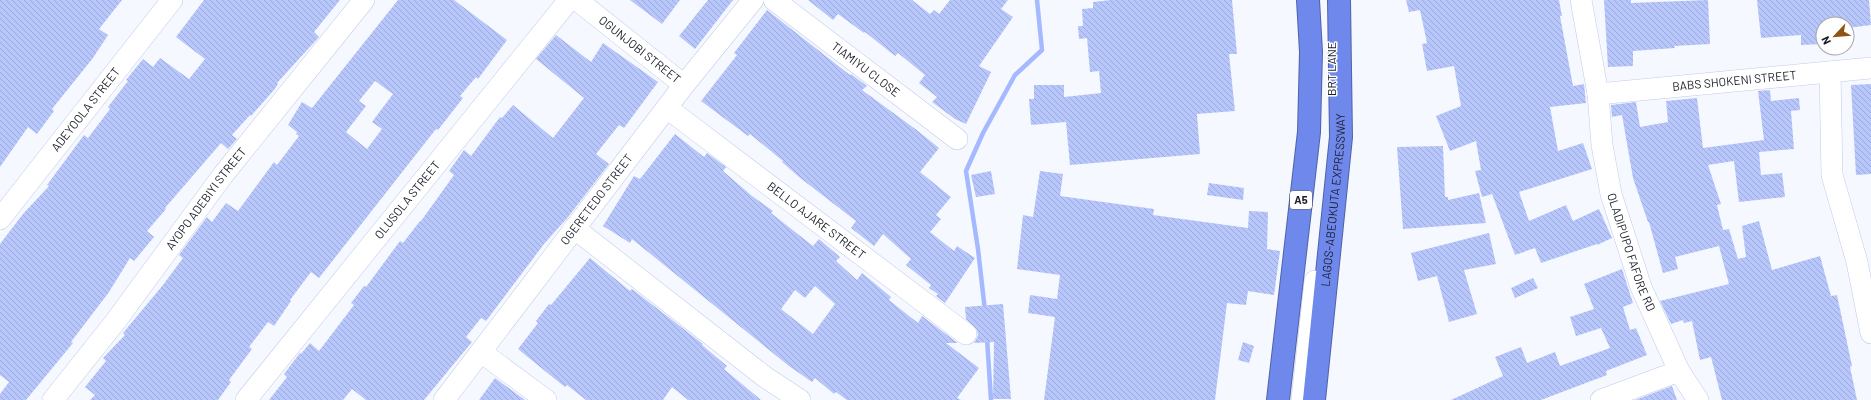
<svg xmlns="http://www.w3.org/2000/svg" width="1871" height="400" font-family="Barlow,sans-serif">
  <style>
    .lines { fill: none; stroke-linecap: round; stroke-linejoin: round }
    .stream { stroke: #a5b9fe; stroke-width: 4.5 }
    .building { fill: url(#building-back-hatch); fill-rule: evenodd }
    .minor-casing { stroke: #c1cbe9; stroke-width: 22 }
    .highway-casing { stroke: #5163a7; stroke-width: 24 }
    .minor { stroke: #fff; stroke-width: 21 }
    .highway { stroke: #6f88ec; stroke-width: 22 }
    .labels { text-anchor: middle; stroke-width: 3; stroke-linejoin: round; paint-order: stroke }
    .shield { fill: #fff; stroke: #5f6168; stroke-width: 1 }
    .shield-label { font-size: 11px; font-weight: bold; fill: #1a1d28 }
    .street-label { font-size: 12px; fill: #1a1d28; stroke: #fff }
  </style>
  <defs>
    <pattern id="building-back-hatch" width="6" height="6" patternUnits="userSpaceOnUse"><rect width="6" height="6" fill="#b7c7fc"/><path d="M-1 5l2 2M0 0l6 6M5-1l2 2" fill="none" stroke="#9daad8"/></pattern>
  </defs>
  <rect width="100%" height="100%" fill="#f6f8ff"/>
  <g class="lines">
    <!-- stream -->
    <path class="stream" d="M985 311 978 249 966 171 983 133 1015 75 1042 50 1037 0
      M987 338 991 400"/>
  </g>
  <!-- building -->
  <path class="building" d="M0 0H122L99 29 108 35 93 58 52 109 54 111 37 134 28 127 0 167Z
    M204 0H340L314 32 319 37 277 83 278 84 274 90 251 116 250 115 232 135 237 139 228 149 221 143 165 208 166 209 147 231 154 237 134 261 130 258 109 292 71 342 73 343 26 400H0V394L9 382 0 375V244L23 214 49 186 47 185 84 135 88 138 110 109 108 107 128 81 126 80 143 59 153 67 160 58 189 79 205 59 176 37Z
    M398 0H454L507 40 478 79 476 77 460 96 463 98 438 130 436 129 319 278 311 272 290 300 291 301 274 326 268 322 249 347 252 349 229 380 231 382 218 400H90L95 395 85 387 106 361 103 358 125 335 123 333 163 285 183 258 179 255 207 217 212 222 226 203 238 211 274 162 277 165 299 136 296 134 297 132 288 125 302 102 312 108ZM375 81 393 94 372 122 382 129 367 149 346 132 366 106 359 101Z
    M630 0H680L662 24Z
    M708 0H733L695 49 679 36Z
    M808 0H912L930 14 934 10 939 14 950 0H1008L1001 9 1013 17 979 66 991 72 966 124 955 119 932 102 937 97 919 83 925 75 898 53 895 56 865 32 864 33 838 14 833 20Z
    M1111 0H1232L1237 54H1229L1235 111 1197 114 1200 154 1070 165 1066 122 1031 125 1029 99H1034V85H1064V97L1101 93 1099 71 1090 72 1087 38 1079 39 1078 26H1083L1082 9 1093 8V2Z
    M1406 0H1559L1562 16H1560L1573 86 1584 84 1586 103 1550 107 1558 151 1583 143 1592 169 1519 192 1529 221 1566 205 1573 221 1599 209 1612 238 1597 245V244L1541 263 1535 248 1515 255 1492 194 1482 197 1475 171 1481 170 1476 141 1450 151 1436 116 1461 106 1454 66 1427 71 1422 44 1427 43 1420 10 1409 12Z
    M1604 0H1631V3L1708 0 1710 44 1674 46 1675 48 1633 51V66L1608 67Z
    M1757 0H1869L1871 25 1847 28V24H1823V44L1801 45V35L1761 38Z
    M767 10 850 75 851 74 867 86 862 90 918 131 939 148 920 172 951 197 936 215 941 219 930 232 954 251 957 246 975 258 945 303 936 296 938 294 929 288 931 285 906 265 911 259 883 234 874 246 851 228 856 221 799 177 782 162 783 161 750 134 748 136 701 101 737 55 734 53Z
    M556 35 591 62 603 43 658 82 624 128 619 125 596 154 609 164 568 217 544 244 486 321 481 318 466 337 472 342 424 400H366L352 389 343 400H269L287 377 284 374 300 353 301 354 310 343 319 351 354 305 351 303 364 286 366 287 400 241 403 243 420 221H421L454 175 449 171 464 150 471 156 500 117 502 118 513 105 553 138 584 98 536 59Z
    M1871 84V174L1856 175 1851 85Z
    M1770 90 1771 101 1799 98 1800 110 1791 111 1794 149 1759 152 1761 175 1782 173 1785 197 1739 202 1734 161 1708 165 1721 204 1717 205 1723 230 1729 229 1738 259 1746 257 1742 226 1759 221 1772 270 1820 256 1831 296 1837 295 1852 366 1850 367 1857 400H1722L1711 357 1700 360 1692 321 1684 323 1683 320 1671 324 1660 301 1729 284 1719 246 1675 257 1678 269 1663 273 1649 222H1648L1633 178 1622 115 1612 117 1611 105 1636 102 1640 127 1668 122 1666 101 1697 98 1703 148 1764 140 1758 91Z
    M675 134 704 157 707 153 726 167 723 171 752 196 773 211 771 213 813 246 819 239 840 257 836 261 857 280 862 273 891 297 889 300 918 323 922 316 958 343H946L979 368 957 398 961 400H847L836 392 834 394 815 378 812 382 789 366 632 239 630 243 603 226 634 176 640 179ZM815 286 835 304 813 334 781 309 795 290 805 298Z
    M1443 146 1445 197H1448V200L1479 193 1486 223 1403 229 1397 147Z
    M991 171 995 194 976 197 971 175Z
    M1040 171 1063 174 1060 196 1154 209 1153 215 1248 228 1249 211 1268 212 1267 249 1280 251 1274 295 1248 291 1246 305 1227 303 1215 400H1044L1055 317 1028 313 1030 295 1057 299 1060 275 1017 269 1023 215 1033 217Z
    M1209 183 1244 188 1243 200 1207 195Z
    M1489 233 1496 264 1464 270 1477 314 1449 322 1437 276 1418 281 1411 253Z
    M590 258 630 291 632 289 703 344 702 345 727 366 724 369 761 400H688L672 387 663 400H586L567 385 565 387 540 367 518 349 538 323 536 321 549 304 551 305Z
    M1622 269 1633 303 1623 307 1630 330 1636 328 1647 355 1606 371 1607 375 1541 400H1451L1503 376 1495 357 1521 347 1527 363 1555 352 1560 366 1610 348 1601 328 1576 336 1570 317 1594 309 1584 284Z
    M1533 278 1538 288 1515 298 1511 288Z
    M1003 304 1011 399H993L994 342 974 343 978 336 977 330 966 319 965 307Z
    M1243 342 1254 346 1249 363 1238 360Z
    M495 378 525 400H479Z
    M1672 386 1677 400H1635Z"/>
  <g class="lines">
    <!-- minor casing -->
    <g class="minor-casing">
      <g id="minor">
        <path id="s1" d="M577 0 684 85"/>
        <path id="s2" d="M774 0 957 139"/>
        <path id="s3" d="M1581 0 1598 94 1602 145 1611 194 1641 287 1679 371 1698 400"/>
        <path d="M1830 72 1832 175 1857 262 1871 333"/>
        <path id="s4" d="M1598 94 1871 68"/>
        <path id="s5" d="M667 108 966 334"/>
        <path id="s6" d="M0 219 172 0"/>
        <path d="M574 228 765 377 800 400"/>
        <path d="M481 352 546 400"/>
        <path id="s7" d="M53 400 115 322 223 175 364 0"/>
        <path id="s8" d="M246 400 569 0"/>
        <path id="s9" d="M444 400 684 85 753 0"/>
        <path d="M1302 400 1315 281"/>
        <path d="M1601 400 1679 371"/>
      </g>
    </g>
    <!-- highway casing -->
    <g class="highway-casing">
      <g id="highway">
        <path d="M1278 400 1309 132 1311 52 1308 0"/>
        <path id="s10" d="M1314 400 1341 137 1339 0"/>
      </g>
    </g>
    <!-- minor -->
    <use href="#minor" class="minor"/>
    <!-- highway -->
    <use href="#highway" class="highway"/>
  </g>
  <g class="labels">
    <!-- shield labels -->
    <rect class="shield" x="1290" y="191" width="22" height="18" rx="3"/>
    <g class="shield-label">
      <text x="1301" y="204">A5</text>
    </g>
    <!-- street labels -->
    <g class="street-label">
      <text dy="4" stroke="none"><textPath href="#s1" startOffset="80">OGUNJOBI STREET</textPath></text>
      <text transform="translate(1332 69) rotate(-90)" y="4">BRT LANE</text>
      <text dy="4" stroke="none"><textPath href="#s2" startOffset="115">TIAMIYU CLOSE</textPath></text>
      <text dy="4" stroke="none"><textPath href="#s4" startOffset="137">BABS SHOKENI STREET</textPath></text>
      <text dy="4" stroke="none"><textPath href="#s6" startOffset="139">ADEYOOLA STREET</textPath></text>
      <text dy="4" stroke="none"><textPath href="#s7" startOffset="253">AYOPO ADEBIYI STREET</textPath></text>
      <text dy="4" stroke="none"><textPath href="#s9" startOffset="252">OGERETEDO STREET</textPath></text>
      <text dy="4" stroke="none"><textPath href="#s8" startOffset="257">OLUSOLA STREET</textPath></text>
      <text dy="4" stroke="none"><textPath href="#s10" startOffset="201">LAGOS-ABEOKUTA EXPRESSWAY</textPath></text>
      <text dy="4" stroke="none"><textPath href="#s5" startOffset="187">BELLO AJARE STREET</textPath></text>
      <text dy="4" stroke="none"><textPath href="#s3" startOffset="258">OLADIPUPO FAFORE RD</textPath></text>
    </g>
  </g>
  <!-- north arrow -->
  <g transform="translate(1835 36) rotate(244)"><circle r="19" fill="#ffffff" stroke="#a3a5a9"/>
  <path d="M0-3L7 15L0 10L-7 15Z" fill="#8f5313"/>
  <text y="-6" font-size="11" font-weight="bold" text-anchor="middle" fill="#1a1d28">N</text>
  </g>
</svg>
